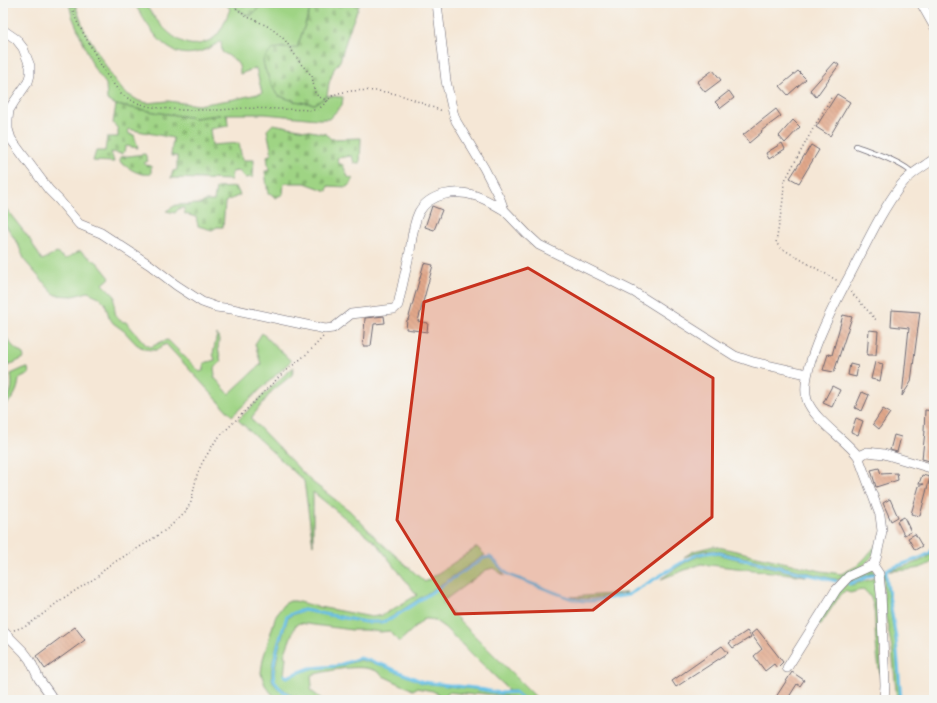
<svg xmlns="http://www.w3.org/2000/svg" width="937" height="703" font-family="Sriracha,sans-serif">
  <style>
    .green { fill: #9fd484; stroke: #607b60 }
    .cemetery { fill: url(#cemetery-stones); stroke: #607b60 }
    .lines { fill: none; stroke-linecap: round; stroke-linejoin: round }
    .stream { stroke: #6cc3e9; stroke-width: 3 }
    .building { fill: url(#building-back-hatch) }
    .lane-casing { stroke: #6c6771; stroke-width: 6 }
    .street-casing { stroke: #6c6771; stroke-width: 10 }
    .path { stroke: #6c6771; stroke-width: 1.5; stroke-dasharray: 1 3; stroke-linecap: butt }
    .lane { stroke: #fff; stroke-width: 4.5 }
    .street { stroke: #fff; stroke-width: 9 }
    .marked { fill: #c8321e; fill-opacity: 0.2; stroke: #c8321e; stroke-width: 3; stroke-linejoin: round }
  </style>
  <defs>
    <pattern id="cemetery-stones" width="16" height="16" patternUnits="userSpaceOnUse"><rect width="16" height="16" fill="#9fd484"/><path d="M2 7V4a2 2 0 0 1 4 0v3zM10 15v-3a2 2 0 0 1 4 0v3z" fill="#89b673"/></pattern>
    <pattern id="building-back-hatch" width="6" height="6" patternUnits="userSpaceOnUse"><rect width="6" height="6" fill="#e1a78a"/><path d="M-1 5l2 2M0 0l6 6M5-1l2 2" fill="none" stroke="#c18f78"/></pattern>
  </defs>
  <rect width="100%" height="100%" fill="#f6f6f2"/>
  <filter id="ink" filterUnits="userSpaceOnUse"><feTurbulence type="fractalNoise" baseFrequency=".025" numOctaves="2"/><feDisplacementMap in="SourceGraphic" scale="8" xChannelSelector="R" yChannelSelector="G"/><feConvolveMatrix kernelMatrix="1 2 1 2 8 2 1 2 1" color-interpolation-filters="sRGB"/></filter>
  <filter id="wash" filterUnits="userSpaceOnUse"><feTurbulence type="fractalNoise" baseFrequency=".012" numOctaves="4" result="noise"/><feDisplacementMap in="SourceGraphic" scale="16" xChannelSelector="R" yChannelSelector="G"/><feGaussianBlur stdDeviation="0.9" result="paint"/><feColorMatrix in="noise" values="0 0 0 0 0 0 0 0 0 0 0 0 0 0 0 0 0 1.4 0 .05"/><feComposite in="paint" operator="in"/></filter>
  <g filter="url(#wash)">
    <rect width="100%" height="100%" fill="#f5e7d6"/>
    <!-- green -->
    <path class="green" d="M69 3H75L77 10 84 29 113 78 124 92 139 101 148 103 168 101 198 105 235 99 262 93 256 68 240 74C241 61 232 58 222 52L221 41C175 72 157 41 134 3H144C156 20 180 54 205 42 209 41 213 39 216 36 223 29 226 18 230 9L225 3H231L251 16 263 3H310V10L297 48 289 49 281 47 264 68 269 76 277 95 294 101 315 104 327 96 343 97 342 105 329 119H318L265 114H227L195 118 154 112 116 105 107 100 106 84 94 68 72 16Z
      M3 205 29 238 42 260 57 253 65 259 80 251 98 263 110 278 103 284 115 296C114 306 113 322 126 322L146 345 151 347 163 341 168 340 200 372 204 370V363L215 360 213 354 217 334 219 340 218 348 221 362 214 368 215 375 214 377 229 394 261 364 255 344 262 333 291 361 232 416 166 344 156 350H152L144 349 136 344 124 331 113 323 109 317 105 303 99 297 88 292 73 296 55 295 52 292 25 261 18 244 3 221Z
      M3 331C8 341 12 347 23 354L24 358 3 368Z
      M294 367 292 375 272 391 252 417V420L311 481 350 511 379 541 425 582 477 547 485 555 390 618 382 621H365L304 609 296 611 287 616C282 629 267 669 273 682 277 690 288 695 294 700H281L272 694 265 685 261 673 263 659 276 615 284 604 290 601H295L319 607 372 617 383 615 417 595 376 543 313 492V545L304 481 238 420 282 377Z
      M24 368H28L29 374 19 379C18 391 13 400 3 407V403C12 395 13 386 11 374Z
      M877 544C872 565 856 569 839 580L714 550 703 551 684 557 694 551 714 546 821 571 841 574 857 566 866 557Z
      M934 551V560C923 571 904 570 889 571 902 567 926 562 934 551Z
      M712 553 806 576 701 564 661 579C677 568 692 555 712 553Z
      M490 558 495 562 505 576 493 568 486 570 446 599 443 601 444 605 539 700H526L515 691H507V688L444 627 434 620 429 619H424L399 642 390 631 380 632 366 630H352L299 623 295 626 284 656 286 657 284 676 287 678 310 669 336 667 360 660 383 666 422 683 474 689 500 694 515 693 523 700H516L511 697 476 693 474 695 448 692 444 698 433 691 416 688 413 690 383 676C370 660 328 671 311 675L312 686 310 690 323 700H298L279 686 275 682 274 676 275 668 279 648 288 617 297 613 304 611 365 623H382L391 620 484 559Z
      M873 569 875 572 855 579 848 584 851 585 876 578 882 681C878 667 877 654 876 641 874 628 878 600 865 591 861 589 855 592 850 593L846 590 839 597 820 625 818 623 839 591 855 576Z
      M884 571 895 638 900 700H897L892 649 884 607 883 572Z
      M626 593C608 596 590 601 571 597Z"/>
    <!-- cemetery -->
    <path class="cemetery" d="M231 3H263L251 16 241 12Z
      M310 3H360L349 31 340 61 334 69 329 83 327 96 315 104 294 101 277 95C272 86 264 70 263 60 277 42 278 50 297 48L310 10Z
      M116 105 154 112 195 118 227 114 228 126 210 129 212 145 239 143 242 160H254L253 177 245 178 239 171 232 172 231 180 171 178 173 171 177 170V156H171L173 138 128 129 129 134 134 135 138 148 126 146 123 154 111 152 114 162 93 161 96 151H105L107 137H118V129L113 123Z
      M273 124 326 134 331 139 361 138 360 163H354L352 156 337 158 338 163 343 165 348 177 353 179 348 187 328 186 327 191 305 183H284L283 194 275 198 273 195 268 194 265 171H269L267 156 272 154 267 130Z
      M145 154 148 161 144 163 146 165 151 166V174C139 176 130 169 120 162V157Z
      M236 187 240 195 225 202 223 227H217L212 230 198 226 196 217 185 214 184 208H179L175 213 166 211 176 205 201 204 205 201H214L216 188Z"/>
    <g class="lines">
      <!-- stream -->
      <path class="stream" d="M849 584 875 574
        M284 675 287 677 310 668 336 666 360 658 383 665 423 682 475 688 500 693 515 692 524 700
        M296 700C289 695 279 690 275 682 268 671 283 630 287 616L296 612 304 610 365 622H382L391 619 484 558 490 557C497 562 502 570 509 575L572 599 583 601H593L628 595 686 560 699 554 714 552 836 581
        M901 700 896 638 887 583 886 570 920 558 930 553 934 546"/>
    </g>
    <g id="blocks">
      <!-- building -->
      <path class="building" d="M835 62 839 65 816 97 810 90Z
        M713 70 721 80 705 92 697 82Z
        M798 71 806 79 788 95 780 86Z
        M729 91 734 98 721 108 715 102Z
        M837 94 850 102 830 136 816 127Z
        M776 109 781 116 761 131 762 132 749 143 743 135Z
        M793 120 800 127 785 143 779 136Z
        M782 143 785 149 769 159 766 153Z
        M811 145 819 150 799 183 790 178Z
        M432 206 442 210 434 230 425 227Z
        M424 263 433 265 418 321 428 323 427 332 406 329 407 320H408Z
        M892 310 920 312 911 382 902 396 909 328 891 326Z
        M843 315 852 317 834 372 823 370 828 354 832 355Z
        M384 316 385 323 374 324 371 346H363L365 318Z
        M869 330 878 331 876 355H867Z
        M875 362 883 364 880 381 871 379Z
        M850 364 858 366 856 377 848 375Z
        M832 386 840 390 832 407 823 403Z
        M862 392 869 395 862 411 855 408Z
        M883 409 890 413 879 429 873 424Z
        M925 410 934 411 930 461 922 459 925 431H924Z
        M856 418 863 421 858 435 851 432Z
        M894 435 901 437 897 452 890 450Z
        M879 468 881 474 897 473 898 480 876 487 871 470Z
        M922 475 930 477 920 516 911 514 919 486 924 484H919Z
        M890 499 898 517 891 521 883 503Z
        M904 517 911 532 904 535 897 521Z
        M915 534 922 546 915 550 908 538Z
        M75 627 85 640 45 669 36 656Z
        M757 629 783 662 777 668 774 664 765 671 754 656 762 649 751 634Z
        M747 631 751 637 733 648 729 643Z
        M722 646 728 653 676 687 672 681Z
        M792 672 804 680 800 686 797 684 787 700H774Z"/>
    </g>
  </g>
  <g filter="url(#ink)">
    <use href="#blocks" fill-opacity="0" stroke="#6c6771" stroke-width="1"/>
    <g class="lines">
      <!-- lane casing -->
      <g class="lane-casing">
        <path id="lane" d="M856 146C869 151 905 163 913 174"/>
      </g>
      <!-- street casing -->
      <g class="street-casing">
        <path id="street" d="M437 3 446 81 453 112 456 121 484 168 500 199 504 210 527 234 539 245 634 292 735 356 753 362 807 374
          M921 3 934 26
          M3 30 16 39 23 48 30 66V75L28 82 14 102 9 110 8 119V129L11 139 19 150 49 190 59 200 79 224 101 233 150 265 176 285 202 302 216 307 232 309 325 329 333 328 351 314 394 309 398 305C402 287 406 269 410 251 412 238 413 224 419 212 430 193 457 189 476 196 486 199 495 205 504 210
          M858 456 867 452 884 454 934 469
          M873 565 879 574 881 594 885 685 884 700
          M3 631 24 652 30 660 39 679 54 700
          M787 668 836 590 849 576 873 565 876 559 882 531 880 515 858 456C845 439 814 420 807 400 799 372 831 311 844 286 863 252 877 217 901 185 909 174 923 167 934 159"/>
      </g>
      <!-- path -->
      <path class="path" d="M71 3 76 20 106 74 121 94 134 102 151 107 182 110H220L244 108 317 110C324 106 330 96 336 94 354 88 388 90 406 97 418 101 430 107 443 111
        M230 3 247 17 253 19 271 28 285 40 301 64 312 76 315 93 319 97 329 101
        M831 98 814 127 784 182 783 200 776 243 781 248 838 281
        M851 292 877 321
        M14 630 26 626 39 617 62 599 97 577 108 566 148 542 167 529 185 513 191 502 197 475 202 463 216 440 281 375 308 353 323 337"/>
      <!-- lane -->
      <use href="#lane" class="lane"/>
      <!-- street -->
      <use href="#street" class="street"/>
    </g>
  </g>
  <!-- marked area -->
  <path class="marked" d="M528 268 713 378 712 517 593 610 455 614 397 520 424 302Z"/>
  <!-- margin -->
  <rect width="937" height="703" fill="none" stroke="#f6f6f2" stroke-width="16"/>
</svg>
